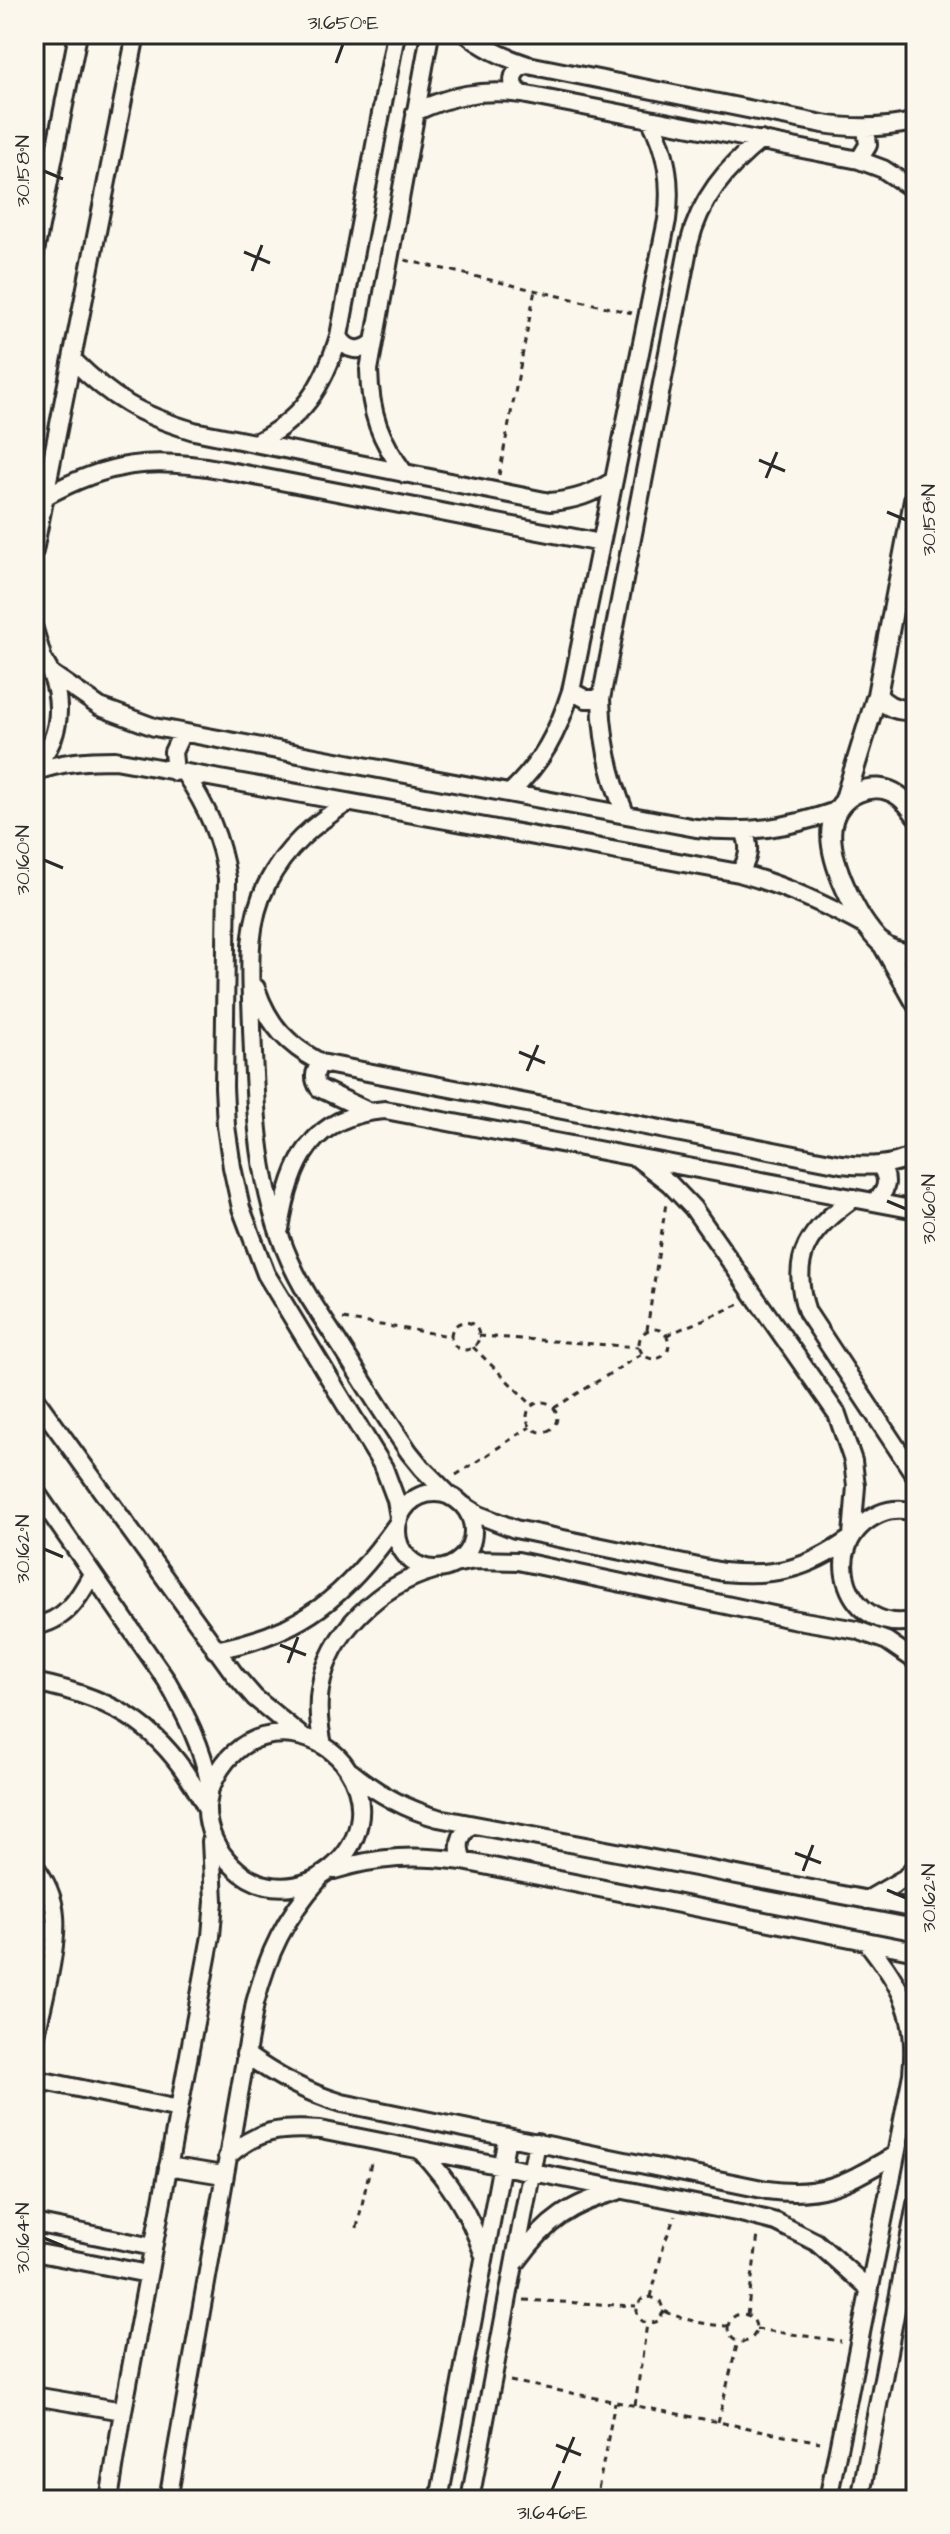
<svg xmlns="http://www.w3.org/2000/svg" width="950" height="2534" font-family="'Architects Daughter',sans-serif">
  <style>
    .lines { fill: none; stroke-linecap: round; stroke-linejoin: round }
    .minor-casing { stroke: #2b2b2b; stroke-width: 22 }
    .tertiary-casing { stroke: #2b2b2b; stroke-width: 24 }
    .path { stroke: #2b2b2b; stroke-width: 3; stroke-dasharray: 6 6; stroke-linecap: butt }
    .minor { stroke: #fbf7ec; stroke-width: 16 }
    .tertiary { stroke: #fbf7ec; stroke-width: 18 }
    .ticks { fill: none; stroke: #2b2b2b; stroke-width: 3 }
    .neatline { fill: none; stroke: #2b2b2b; stroke-width: 3 }
    .ticks-label { font-size: 20px; text-anchor: middle; fill: #2b2b2b }
  </style>
  <rect width="100%" height="100%" fill="#fbf7ec"/>
  <filter id="ink" filterUnits="userSpaceOnUse"><feTurbulence type="fractalNoise" baseFrequency=".0125" numOctaves="2"/><feDisplacementMap in="SourceGraphic" scale="16" xChannelSelector="R" yChannelSelector="G"/><feConvolveMatrix kernelMatrix="1 2 1 2 8 2 1 2 1" color-interpolation-filters="sRGB"/></filter>
  <g filter="url(#ink)">
    <g class="lines">
      <!-- minor casing -->
      <g class="minor-casing">
        <path id="minor" d="M467 34C485 49 506 58 528 65L823 124C855 129 885 129 916 121
          M522 94 514 87C511 76 516 67 528 65
          M415 112C451 95 482 89 522 94L859 160 883 169 916 191
          M859 160 868 145 866 128
          M34 257 78 34
          M339 336C346 351 360 353 373 343
          M73 360C112 399 140 415 194 431L550 502C575 500 592 494 613 481
          M255 443C303 419 323 387 339 336L396 34
          M405 474C380 439 370 414 369 370L430 34
          M44 497C109 461 153 457 224 470L601 543
          M34 551 136 34
          M34 629 42 656
          M34 648C64 682 68 733 34 766
          M52 674 100 707 154 727 696 828C748 834 787 828 836 811
          M571 691 586 699H601
          M34 772C61 762 86 760 115 760L739 873C786 886 826 905 869 928
          M175 772 173 752 182 733
          M185 774C207 807 221 838 227 878L224 1087 226 1126 232 1167 241 1208 266 1274 384 1468 396 1500 399 1517
          M510 793C543 761 557 734 571 691L667 220C672 183 667 152 650 119
          M347 803C314 824 285 848 267 884 244 928 251 980 252 1028 255 1107 257 1187 290 1261 303 1291 322 1317 340 1345 363 1381 385 1417 409 1452L422 1468 451 1497
          M625 813C609 775 602 740 601 699L689 244C700 199 726 168 761 140
          M739 873C749 859 751 847 744 831
          M256 988C269 1026 287 1044 321 1063L841 1164C868 1167 892 1167 916 1154
          M321 1063C314 1071 313 1079 319 1088L368 1111
          M638 1159 669 1183 693 1208 837 1414 853 1461 856 1486 852 1536
          M854 1198C810 1229 788 1256 807 1312L916 1477
          M874 1201C887 1193 890 1179 880 1166
          M280 1229C290 1163 311 1115 385 1110L916 1210
          M34 1397 235 1675 255 1698 300 1735
          M34 1489 167 1681C185 1713 202 1746 209 1782 211 1790 208 1798 207 1806 206 1829 217 1851 233 1866 293 1926 397 1845 347 1768 324 1732 267 1722 235 1752 223 1762 217 1774 211 1787
          M397 1531a38 38 0 1 1 76 0a38 38 0 1 1-76 0Z
          M463 1505 479 1515 515 1529 723 1572C775 1577 808 1569 850 1539
          M916 1512C904 1509 890 1509 879 1514 814 1544 848 1638 916 1620
          M454 1564 475 1560 518 1561 792 1619 857 1630 887 1641 916 1661
          M34 1626C65 1621 78 1600 92 1574
          M215 1650C302 1634 347 1595 397 1524
          M34 1682C120 1699 167 1731 207 1809
          M323 1745C319 1726 317 1708 320 1689 329 1632 380 1585 434 1570
          M351 1772C378 1794 405 1809 438 1818L916 1909
          M463 1861C457 1847 459 1836 470 1826
          M34 1865C45 1879 54 1898 55 1916 58 1951 41 2009 34 2044
          M334 1870C380 1856 415 1855 463 1861L916 1951
          M867 1900 905 1878 916 1865
          M245 2054C276 2076 305 2092 342 2103L767 2190C824 2198 847 2182 895 2155
          M34 2079 179 2109
          M420 2150C450 2183 468 2210 483 2253
          M227 2157C257 2130 280 2127 320 2130L741 2213 776 2222 816 2242 869 2289
          M168 2166 223 2175
          M34 2223 153 2247
          M34 2252 148 2274
          M518 2260C546 2221 572 2203 618 2191
          M34 2396 123 2411
          M109 2500 123 2411 211 1936 214 1901 211 1841
          M168 2500 255 2003C268 1953 285 1918 319 1879
          M439 2500 507 2137
          M470 2500 537 2142
          M828 2500 912 2074C918 2015 902 1986 866 1941
          M860 2500 916 2204"/>
      </g>
      <!-- tertiary casing -->
      <g class="tertiary-casing">
        <path id="tertiary" d="M877 695C887 708 900 712 916 709
          M845 799 877 695 916 490
          M916 815C911 808 906 801 899 796 874 778 837 794 832 825 826 858 857 920 881 943 891 951 904 954 916 953
          M882 943 916 1003"/>
      </g>
      <!-- path -->
      <path class="path" d="M405 260 632 313
        M499 475 535 290
        M343 1319 450 1336
        M451 1336a14 14 0 1 1 28 0a14 14 0 1 1-28 0Z
        M639 1344a15 15 0 1 1 30 0a15 15 0 1 1-30 0Z
        M647 1330 666 1203
        M667 1335 740 1304
        M479 1336 639 1347
        M473 1347 532 1405
        M527 1417a15 15 0 1 1 30 0a15 15 0 1 1-30 0Z
        M554 1408 642 1354
        M456 1475 530 1427
        M357 2228 372 2158
        M651 2297 664 2244 675 2216
        M524 2300 636 2306
        M664 2311 658 2321C641 2329 630 2312 642 2299L651 2297 660 2301 664 2311C685 2320 705 2325 728 2326
        M728 2328a14 14 0 1 1 28 0a14 14 0 1 1-28 0Z
        M747 2315 758 2235
        M756 2329 841 2341
        M510 2381 820 2442
        M635 2405 647 2324
        M718 2422 738 2341
        M596 2500 615 2402"/>
      <!-- minor -->
      <use href="#minor" class="minor"/>
      <!-- tertiary -->
      <use href="#tertiary" class="tertiary"/>
    </g>
  </g>
  <!-- ticks -->
  <path class="ticks" d="M336 63 343 44M44 171 63 179M244 252 270 263M252 271 262 245M759 460 785 471M766 478 777 452M887 512 906 520M44 860 63 868M519 1052 545 1063M527 1071 538 1045M887 1201 906 1209M44 1549 63 1557M280 1645 306 1655M288 1663 298 1637M795 1853 821 1863M803 1871 813 1845M887 1890 906 1898M44 2238 63 2246M556 2445 581 2455M563 2463 574 2437M552 2490 560 2471"/>
  <!-- margin -->
  <rect width="950" height="2534" fill="none" stroke="#fbf7ec" stroke-width="88"/>
  <rect x="44" y="44" width="862" height="2446" class="neatline"/>
  <g class="ticks-label">
    <text x="343" y="29">31.650°E</text>
    <text transform="translate(22 171) rotate(-90)" y="7">30.158°N</text>
    <text transform="translate(928 520) rotate(-90)" y="7">30.158°N</text>
    <text transform="translate(22 860) rotate(-90)" y="7">30.160°N</text>
    <text transform="translate(928 1209) rotate(-90)" y="7">30.160°N</text>
    <text transform="translate(22 1549) rotate(-90)" y="7">30.162°N</text>
    <text transform="translate(928 1898) rotate(-90)" y="7">30.162°N</text>
    <text transform="translate(22 2238) rotate(-90)" y="7">30.164°N</text>
    <text x="552" y="2519">31.646°E</text>
  </g>
</svg>
